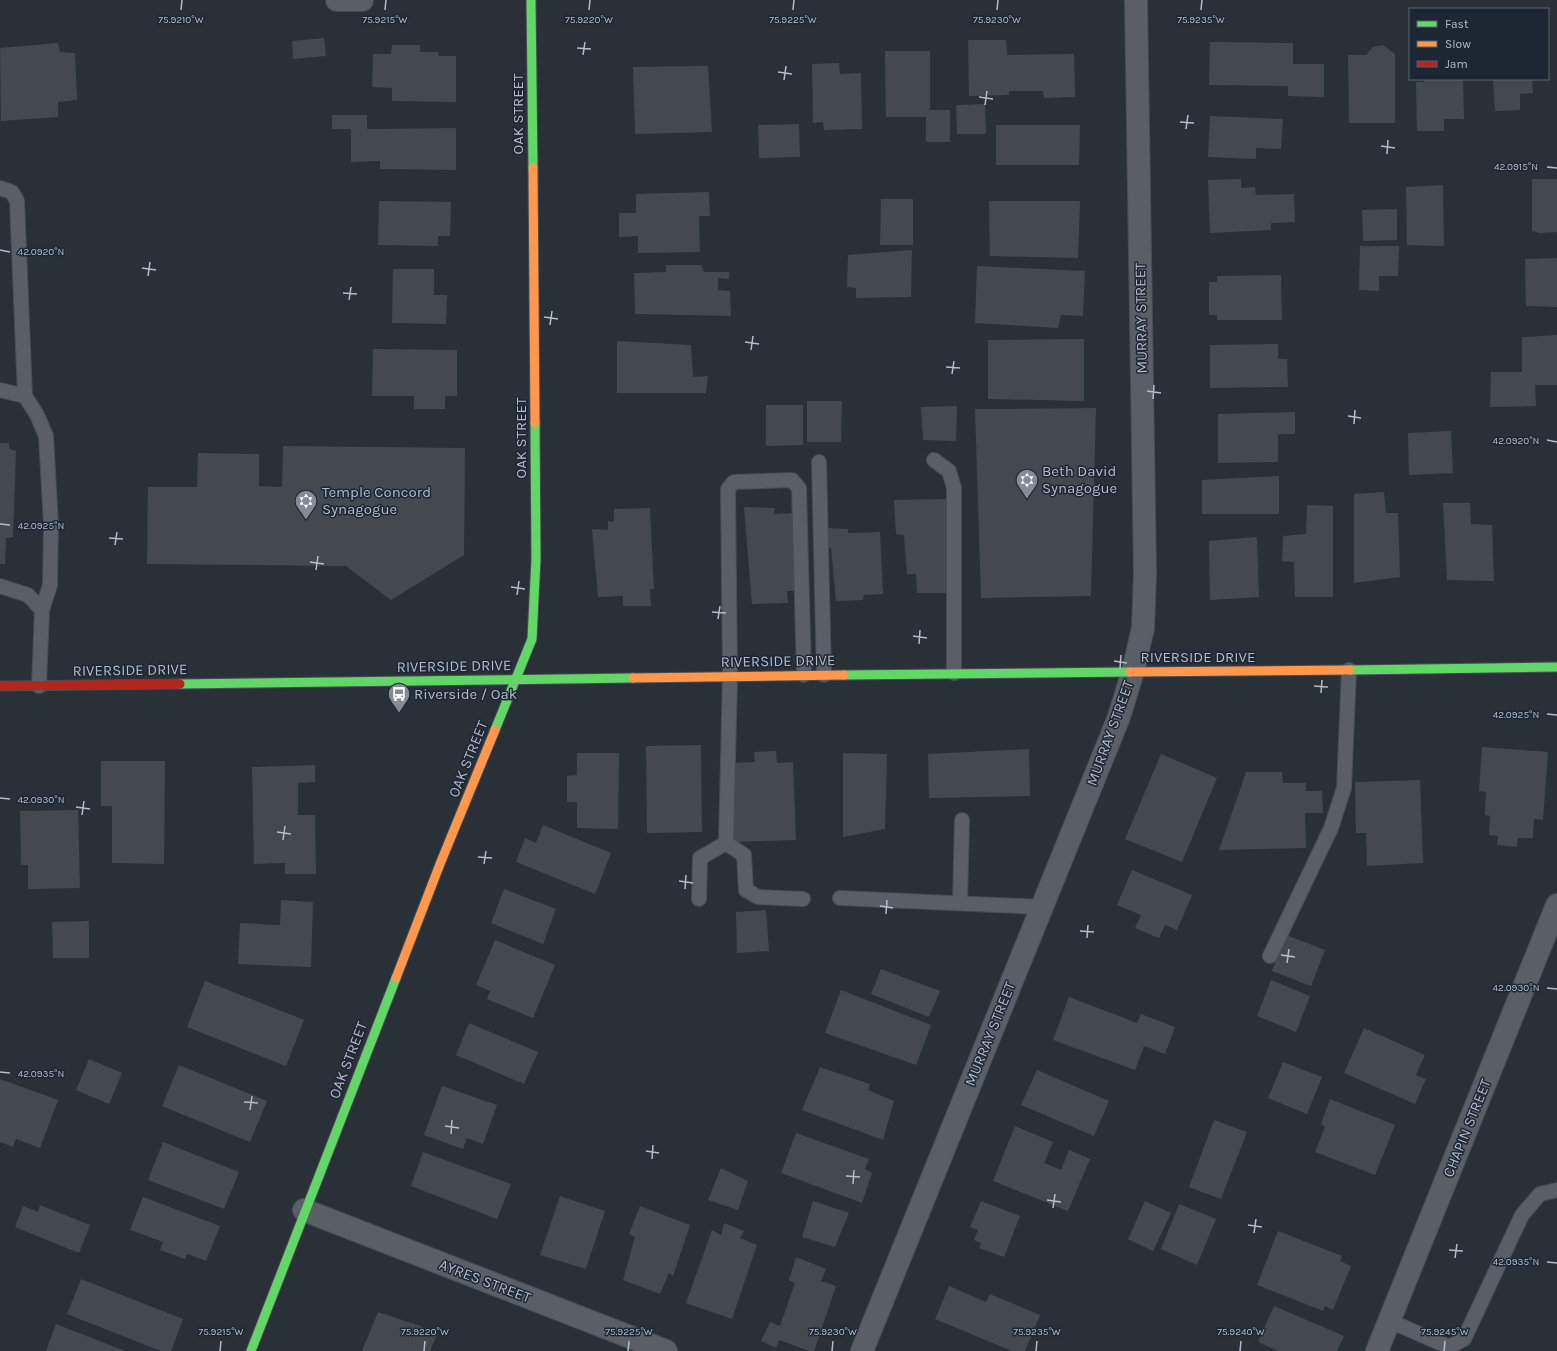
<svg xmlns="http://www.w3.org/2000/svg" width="1557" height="1351" font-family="Karla,sans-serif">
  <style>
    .building { fill: #444950 }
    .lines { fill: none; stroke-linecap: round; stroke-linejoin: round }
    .lane-casing { stroke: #484c53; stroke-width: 16 }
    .street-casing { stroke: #484c53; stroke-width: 24 }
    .fast-casing { stroke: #484c53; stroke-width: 11 }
    .slow-casing { stroke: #484c53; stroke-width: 11 }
    .jam-casing { stroke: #484c53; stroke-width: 11 }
    .lane { stroke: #5a5e66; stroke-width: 14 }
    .street { stroke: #5a5e66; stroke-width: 22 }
    .fast { stroke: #63d668; stroke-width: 9 }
    .slow { stroke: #ff974d; stroke-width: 9 }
    .jam { stroke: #b3261e; stroke-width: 9 }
    .ticks { fill: none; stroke: #b4bcc9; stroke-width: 1.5 }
    .labels { text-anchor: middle; stroke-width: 3; stroke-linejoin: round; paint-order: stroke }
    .street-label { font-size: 15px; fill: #b4bcc9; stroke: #1d2633 }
    .poi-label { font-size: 15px; fill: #b4bcc9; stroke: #1d2633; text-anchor: start }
    .ticks-label { font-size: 10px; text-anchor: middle; fill: #b4bcc9; stroke: #1d2633; stroke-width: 3; stroke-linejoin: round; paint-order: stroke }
  </style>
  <rect width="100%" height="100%" fill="#2a3038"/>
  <!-- building -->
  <path class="building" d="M324 38 326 56 293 59 292 41Z
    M968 40H1006L1007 55 1074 54 1075 97 1044 98 1043 91H1009V95L969 96Z
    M1210 42 1293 43V64H1324V97L1288 96V86L1209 85Z
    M58 43 60 52 75 53 77 100 58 102V117L1 121 0 48Z
    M392 45H420V52H438L439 56H456V102L392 101V88L372 87 373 54H391Z
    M1383 45 1395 54V123H1349L1348 55H1366L1373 47Z
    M885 51H930V110H950V142H926V117H886Z
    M839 63 840 74 861 73 862 129 824 130 823 122 813 123 812 64Z
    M708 66 712 132 635 134 633 67Z
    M1424 79H1463L1464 119H1444V131H1417L1416 82H1424Z
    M1493 79H1532L1533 93 1520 94V110L1495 111Z
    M985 104 986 134H957L956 105Z
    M332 115H367V129L456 128V170L380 169V161L351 162V129H332Z
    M1210 116 1283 119 1281 149 1256 148V159L1208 157Z
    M799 124 800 157 759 158 758 125Z
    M996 125H1080L1079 165H996Z
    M1241 179V188L1255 187 1256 195 1294 194 1295 222 1271 223V230L1210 233 1208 180Z
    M1532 179H1557V232L1539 233 1534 231 1532 232Z
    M1443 185 1444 246 1407 245 1406 187Z
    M709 192 710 216H699L700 252 638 253V236L619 237V213H636V194Z
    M881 199H913V245H880Z
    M379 201 451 202 450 236H438V246L378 245Z
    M989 201H1080L1078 258 990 256Z
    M1397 209V240L1363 241 1362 210Z
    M1360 246H1399L1398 276H1379V291L1359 290Z
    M912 250 911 297 856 298V288L847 287 848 255Z
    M1557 258V307L1526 306 1525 259Z
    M666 265H701L704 272H729V279L718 278V290L730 291 731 316 635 314 634 273 666 272Z
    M977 266 1085 271 1083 316 1061 315 1058 328 975 323Z
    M393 269H434V295H447L446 324 392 323Z
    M1281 275 1282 320H1217V315H1209V282H1217V276Z
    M1557 335V385H1535L1536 406 1490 407 1491 372H1522V337Z
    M1084 339V401L988 399V340Z
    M617 341 691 345 693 377 708 376 706 393H617Z
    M1278 344V359H1287L1288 387 1210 388V345Z
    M373 349 457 350V396H445V409H414V396H372Z
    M807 401H842L841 442H807Z
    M766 405H803V445L766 446Z
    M957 406 956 441 923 440 921 407Z
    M1096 408 1091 596 981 598 975 409Z
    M1295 412V434H1278V462L1218 463V414Z
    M1451 431 1453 473 1409 475 1408 433Z
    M0 443H9V449L16 451 13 537 6 538 5 564H0Z
    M283 446 465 448 464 555 391 600 346 566 147 564 148 487H197L198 453 259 454V486L282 487Z
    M1279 476V514H1202V480Z
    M1384 492 1386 513H1398L1400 577 1354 583V494Z
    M947 499 952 593H917L916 574H907L904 535 896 534 894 500Z
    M1443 503H1470L1471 524 1492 525 1494 581 1447 580Z
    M1307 505 1333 506V597H1295L1294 562 1282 561 1283 536 1306 534Z
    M744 507 775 508 774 514 793 513 799 591H787L788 603 752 604Z
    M650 508 654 589H650L651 606H623V596L598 597 592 529 608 530V521L614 522V509Z
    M827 528 848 529V533L880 532 883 594 864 595 863 600 836 601 831 548 826 550Z
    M1257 537 1259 597 1210 600 1209 541Z
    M701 745 702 832 647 833 646 746Z
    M1482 747 1548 752 1543 820 1534 819 1533 838H1518L1517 847 1497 845 1498 836 1489 835 1490 816 1485 815 1486 792 1479 791Z
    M1029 749 1030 796 929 798 928 754Z
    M776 751 777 763 793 762 796 840 734 842 732 763 755 762 754 752Z
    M577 753H619L618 829 577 828V802H567V776L577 775Z
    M843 753 887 754 885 829 843 837Z
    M1161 754 1217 778 1182 862 1125 839Z
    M101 761H165L164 864 112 863V806H101Z
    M315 765V782L298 783V815H315L316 874H285V863L254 864 252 767Z
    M1246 772H1282L1283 783H1306V791H1322L1323 813H1305L1306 848 1219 850Z
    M1420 780 1423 863 1367 866 1366 833H1356L1355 782Z
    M78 810 80 888 28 889V865H21L20 811Z
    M543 825 611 853 595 894 516 862 525 838 536 843Z
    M1132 870 1192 895 1177 930 1165 925 1159 938 1135 928 1141 915 1117 905Z
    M504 889 556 909 543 944 491 923Z
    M281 900 313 902 311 967 238 964 240 923 280 925Z
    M766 910 769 951 737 953 736 912Z
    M89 921V958H53L52 922Z
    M1286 935 1325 950 1311 986 1272 971Z
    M495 940 555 965 533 1018 487 999 490 991 476 985Z
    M881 969 940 991 929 1017 871 994Z
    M1271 980 1310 996 1296 1032 1257 1016Z
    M205 981 304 1020 286 1066 187 1027Z
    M841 990 931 1025 916 1065 825 1033Z
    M1069 997 1137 1023 1141 1014 1175 1027 1165 1054 1144 1046 1135 1070 1053 1040Z
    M469 1023 538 1052 524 1084 456 1055Z
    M1364 1028 1425 1055 1416 1075 1426 1079 1415 1104 1344 1073Z
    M89 1059 122 1073 109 1104 76 1090Z
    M1283 1062 1322 1077 1307 1114 1268 1098Z
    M179 1065 267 1101 250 1142 162 1106Z
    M820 1067 870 1084 868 1090 894 1101 883 1140 802 1110Z
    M1037 1070 1109 1101 1094 1136 1021 1105Z
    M0 1079 58 1100 40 1148 16 1139 13 1147 0 1142Z
    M442 1086 497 1105 483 1144 467 1138 463 1149 424 1135Z
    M1330 1099 1395 1125 1375 1175 1315 1152 1325 1127 1321 1124Z
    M1214 1120 1247 1132 1221 1199 1189 1187Z
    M1015 1126 1053 1142 1044 1163 1061 1170 1069 1150 1090 1159 1068 1211 993 1181Z
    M796 1133 869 1159 865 1169 872 1173 862 1203 781 1173Z
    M163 1142 239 1172 224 1209 148 1180Z
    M423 1152 511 1184 497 1219 411 1186Z
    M721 1168 748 1181 738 1210 708 1200Z
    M560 1196 605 1211 586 1269 540 1255Z
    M143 1197 220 1226 206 1261 187 1254 185 1259 160 1250 163 1242 130 1230Z
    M813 1201 849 1213 835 1247 802 1237Z
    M981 1201 1020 1216 1004 1257 979 1248 981 1243 974 1240 978 1230 970 1227Z
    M1145 1201 1171 1213 1153 1251 1128 1239Z
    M1179 1204 1216 1219 1197 1265 1161 1249Z
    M40 1205 90 1225 79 1253 15 1227 23 1206 38 1212Z
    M640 1206 690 1225 673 1276 669 1273 660 1294 623 1280 635 1237 629 1234Z
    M724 1223 744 1231 740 1238 757 1245 732 1319 686 1303 712 1230 721 1235Z
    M1278 1231 1342 1256 1340 1261 1351 1266 1333 1310 1325 1306 1323 1311 1257 1285Z
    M796 1257 826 1269 821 1281 836 1286 814 1351H809L779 1340 776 1348 761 1341 770 1322 780 1326 795 1283 789 1280Z
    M81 1279 183 1319 171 1351H161L67 1314Z
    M949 1286 986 1302 990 1294 1040 1315 1025 1351H1012L935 1319Z
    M1274 1306 1344 1336 1337 1351H1278L1258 1342Z
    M378 1312 438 1332 430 1351H362Z
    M56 1324 125 1351H46Z"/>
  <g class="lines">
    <!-- lane casing -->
    <g class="lane-casing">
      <path id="lane" d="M0 188 12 192 17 201 25 396 37 415 46 436 51 524 50 585 42 610
        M0 390 25 396
        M934 460 949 471 954 488V673
        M819 462 824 675
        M0 586 28 595 42 610 39 686
        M840 898 1041 907
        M699 899 700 858 726 843
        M803 899 758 897 746 890 744 855 726 843 730 676 728 489 734 482 792 480 799 488 804 675
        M960 903 962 820
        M1270 956 1331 828 1344 788 1349 670
        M1390 1321 1449 1347 1464 1339 1522 1215 1540 1194 1557 1190"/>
    </g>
    <!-- street casing -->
    <g class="street-casing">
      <path id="street" d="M337 0H362
        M304 1210 666 1351
        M862 1351 1119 717 1133 671 1143 628 1145 573 1136 0
        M1377 1351 1557 905"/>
    </g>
    <!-- fast casing -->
    <g class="fast-casing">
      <path id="fast" d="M531 0 533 168
        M1350 670 1557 667
        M844 675 1130 672
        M180 684 633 678
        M495 730 532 639 536 559 535 423
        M251 1351 396 978"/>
    </g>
    <!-- slow casing -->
    <g class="slow-casing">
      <path id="slow" d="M533 168 535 423
        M1130 672 1350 670
        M633 678 844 675
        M396 978 440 864 495 730"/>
    </g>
    <!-- jam casing -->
    <g class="jam-casing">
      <path id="jam" d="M0 686 180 684"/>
    </g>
    <!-- lane -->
    <use href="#lane" class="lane"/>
    <!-- street -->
    <use href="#street" class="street"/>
    <!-- fast -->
    <use href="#fast" class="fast"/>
    <!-- slow -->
    <use href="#slow" class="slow"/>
    <!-- jam -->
    <use href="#jam" class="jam"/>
  </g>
  <!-- ticks -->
  <path class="ticks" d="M181 10 182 0M385 10 386 0M589 10 590 0M793 10 794 0M997 10 998 0M1201 10 1202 0M577 48 591 49M583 55 585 42M778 72 792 74M784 80 786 66M979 97 993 99M985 105 987 91M1180 122 1194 123M1186 129 1188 115M1381 146 1395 148M1387 154 1388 140M1547 167 1557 168M0 250 10 252M142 268 156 270M148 276 150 262M343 293 357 294M349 300 351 287M544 317 558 319M550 325 552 311M745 342 759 344M751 350 753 336M946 367 960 368M952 374 954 361M1147 391 1161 393M1153 399 1154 385M1348 416 1361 418M1354 424 1355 410M1547 440 1557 442M0 524 10 525M109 538 123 539M115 545 117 532M310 562 324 564M316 570 318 556M511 587 525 589M517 595 519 581M712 612 726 613M718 619 720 606M913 636 927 638M919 644 920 630M1114 661 1127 663M1120 669 1121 655M1314 686 1328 687M1321 693 1322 680M1547 714 1557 715M0 798 10 799M76 807 90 809M82 815 84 801M277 832 291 834M283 840 285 826M478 857 492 858M484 864 486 851M679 881 693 883M685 889 686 875M880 906 893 908M886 914 887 900M1080 931 1094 932M1087 938 1088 925M1281 955 1295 957M1287 963 1289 949M1547 988 1557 989M0 1072 10 1073M244 1102 258 1103M250 1110 252 1096M445 1126 459 1128M451 1134 452 1120M646 1151 659 1153M652 1159 653 1145M846 1176 860 1177M853 1184 854 1170M1047 1200 1061 1202M1053 1208 1055 1194M1248 1225 1262 1227M1254 1233 1256 1219M1449 1250 1463 1251M1455 1258 1457 1244M1547 1262 1557 1263M220 1351 221 1341M424 1351 425 1341M628 1351 629 1341M832 1351 833 1341M1036 1351 1037 1341M1240 1351 1241 1341M1444 1351 1445 1341"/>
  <!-- icons -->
  <defs>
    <g id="synagogue-pin" transform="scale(1.15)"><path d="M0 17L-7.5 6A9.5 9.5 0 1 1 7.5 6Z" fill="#848b96" stroke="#1d2633"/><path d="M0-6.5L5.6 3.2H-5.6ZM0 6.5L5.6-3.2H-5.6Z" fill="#fff"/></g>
    <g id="bus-pin" transform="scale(1.15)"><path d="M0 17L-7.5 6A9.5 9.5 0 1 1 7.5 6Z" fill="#848b96" stroke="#1d2633"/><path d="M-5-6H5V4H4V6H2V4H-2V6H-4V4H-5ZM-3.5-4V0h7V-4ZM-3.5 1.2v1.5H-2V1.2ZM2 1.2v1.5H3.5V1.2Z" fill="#fff"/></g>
  </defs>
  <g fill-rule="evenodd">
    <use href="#synagogue-pin" x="1027" y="480"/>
    <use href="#synagogue-pin" x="306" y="501"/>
    <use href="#bus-pin" x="399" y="694"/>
  </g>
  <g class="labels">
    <!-- street labels -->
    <g class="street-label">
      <text transform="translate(518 114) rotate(-90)" y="5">OAK STREET</text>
      <text transform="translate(1141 318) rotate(-91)" y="5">MURRAY STREET</text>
      <text transform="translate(521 438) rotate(-90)" y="5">OAK STREET</text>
      <text x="1198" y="662">RIVERSIDE DRIVE</text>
      <text transform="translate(778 661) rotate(-1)" y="5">RIVERSIDE DRIVE</text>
      <text transform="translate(454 666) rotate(-1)" y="5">RIVERSIDE DRIVE</text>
      <text transform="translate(130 670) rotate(-1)" y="5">RIVERSIDE DRIVE</text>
      <text transform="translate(1110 733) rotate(-70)" y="5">MURRAY STREET</text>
      <text transform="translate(468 759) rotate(-68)" y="5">OAK STREET</text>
      <text transform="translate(990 1034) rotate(-68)" y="5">MURRAY STREET</text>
      <text transform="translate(348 1060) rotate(-69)" y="5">OAK STREET</text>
      <text transform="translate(1467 1128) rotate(-68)" y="5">CHAPIN STREET</text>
      <text transform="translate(485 1281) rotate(21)" y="5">AYRES STREET</text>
    </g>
    <!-- poi labels -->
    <g class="poi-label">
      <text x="1042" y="476">Beth David<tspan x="1042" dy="17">Synagogue</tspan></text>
      <text x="322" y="497">Temple Concord<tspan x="322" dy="17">Synagogue</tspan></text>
      <text x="414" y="699">Riverside / Oak</text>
    </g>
  </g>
  <g class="ticks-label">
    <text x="181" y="23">75.9210°W</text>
    <text x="385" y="23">75.9215°W</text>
    <text x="589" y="23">75.9220°W</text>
    <text x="793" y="23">75.9225°W</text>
    <text x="997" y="23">75.9230°W</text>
    <text x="1201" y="23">75.9235°W</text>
    <text x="1516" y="170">42.0915°N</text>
    <text x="41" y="255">42.0920°N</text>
    <text x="1516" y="444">42.0920°N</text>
    <text x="41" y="529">42.0925°N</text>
    <text x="1516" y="718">42.0925°N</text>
    <text x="41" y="803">42.0930°N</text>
    <text x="1516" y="991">42.0930°N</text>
    <text x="41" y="1077">42.0935°N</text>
    <text x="1516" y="1265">42.0935°N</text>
    <text x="221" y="1335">75.9215°W</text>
    <text x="425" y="1335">75.9220°W</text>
    <text x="629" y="1335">75.9225°W</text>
    <text x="833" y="1335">75.9230°W</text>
    <text x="1037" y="1335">75.9235°W</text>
    <text x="1241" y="1335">75.9240°W</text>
    <text x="1445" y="1335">75.9245°W</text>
  </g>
  <!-- legend -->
  <rect x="1409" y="8" width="140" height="72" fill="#1d2633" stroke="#59626f"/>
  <rect x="1417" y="21" width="20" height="6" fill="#63d668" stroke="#59626f"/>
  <text x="1445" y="28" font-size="12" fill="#b4bcc9">Fast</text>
  <rect x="1417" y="41" width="20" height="6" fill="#ff974d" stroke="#59626f"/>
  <text x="1445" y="48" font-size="12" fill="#b4bcc9">Slow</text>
  <rect x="1417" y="61" width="20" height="6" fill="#b3261e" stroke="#59626f"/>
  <text x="1445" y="68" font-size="12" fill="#b4bcc9">Jam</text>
</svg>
